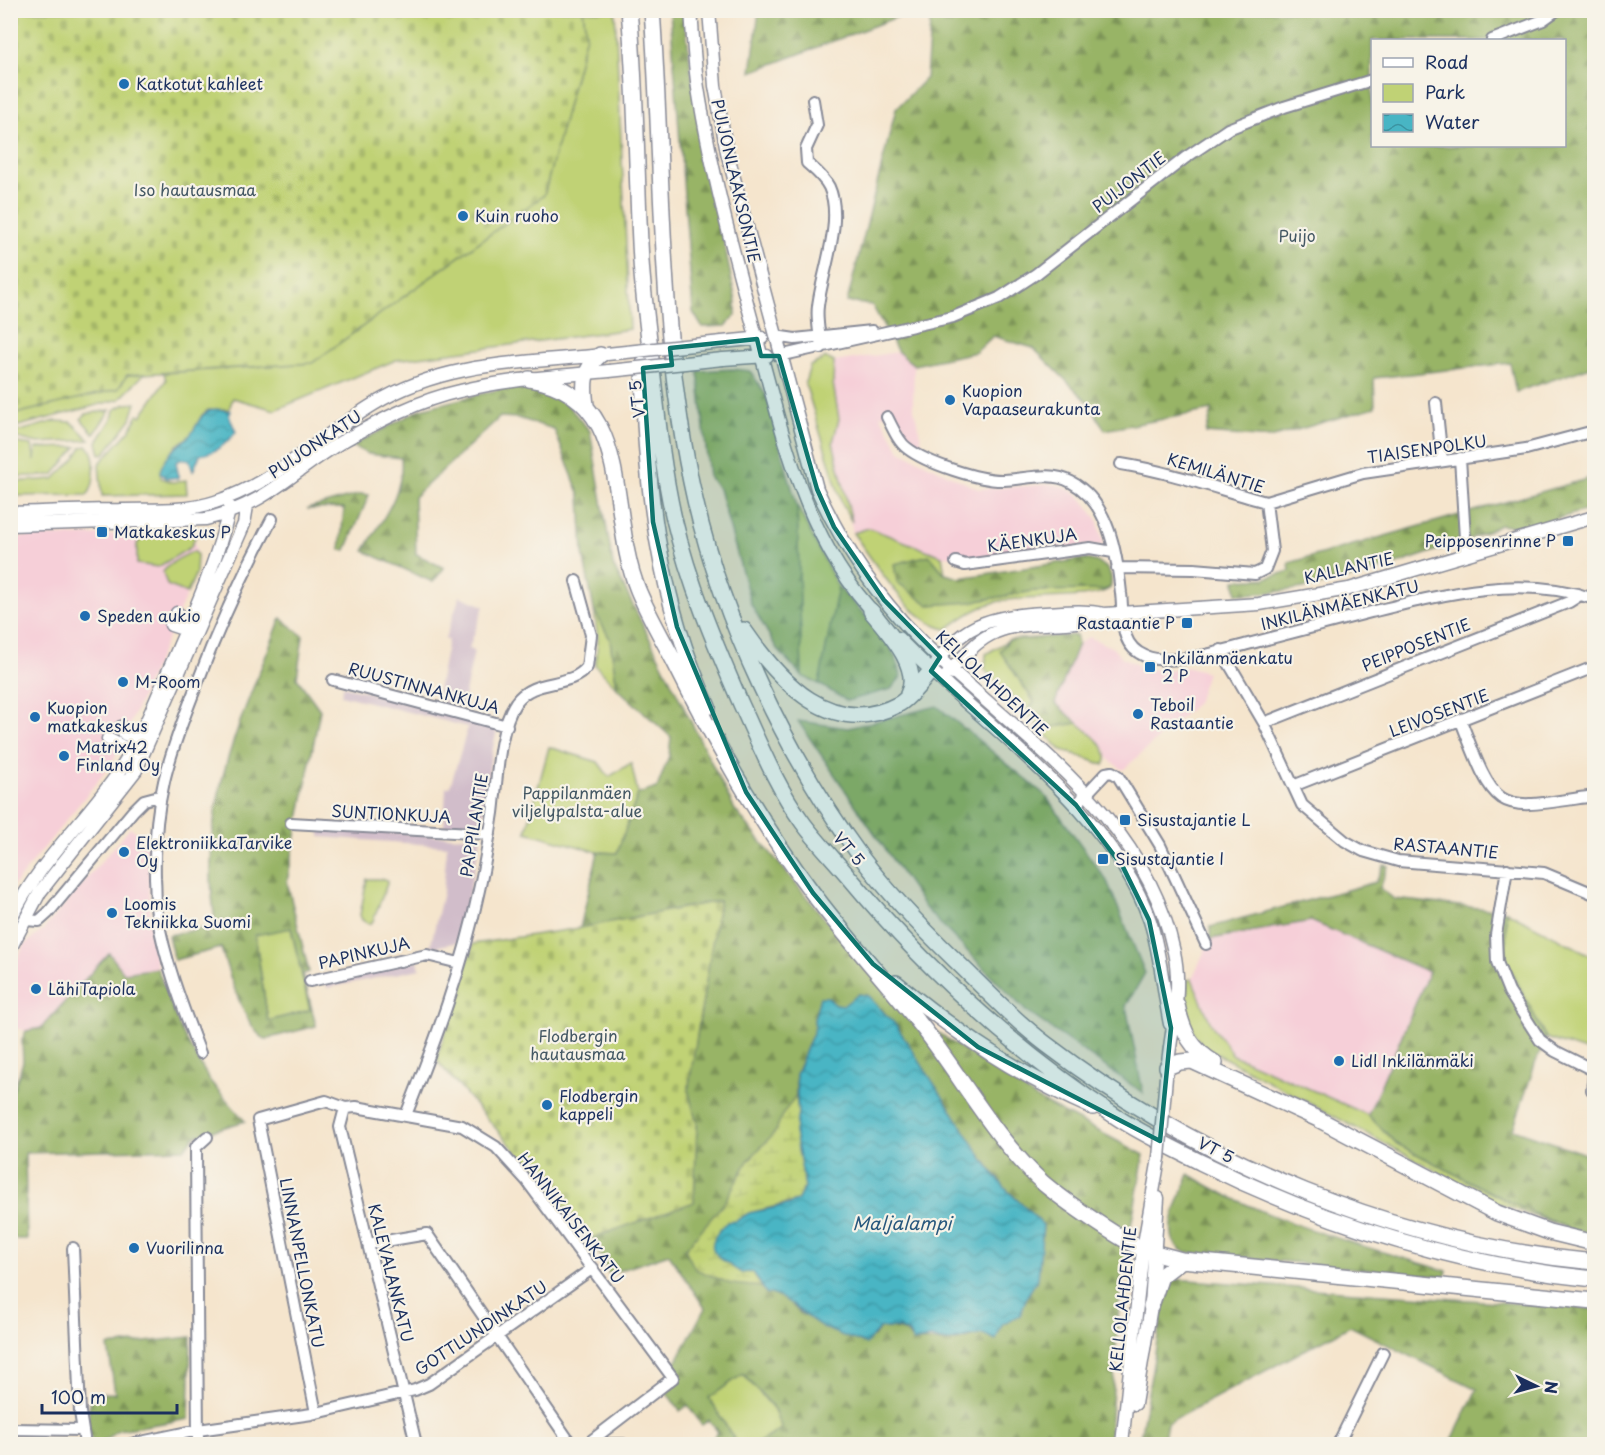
<svg xmlns="http://www.w3.org/2000/svg" width="1605" height="1455" font-family="'Playpen Sans',sans-serif">
  <style>
    .built { fill: #f6cfd8 }
    .industrial { fill: #d1bdca }
    .green { fill: #c0d275; stroke: #6e806a; stroke-width: 1.5 }
    .forest { fill: url(#forest-firs); stroke: #5a7262; stroke-width: 1.5; fill-rule: evenodd }
    .wetland { fill: url(#wetland-marsh); stroke: #6e806a; stroke-width: 1.5 }
    .cemetery { fill: url(#cemetery-stones); stroke: #6e806a; stroke-width: 1.5 }
    .water { fill: url(#water-waves); stroke: #327291; stroke-width: 1.5 }
    .lines { fill: none; stroke-linecap: round; stroke-linejoin: round }
    .minor-casing { stroke: #888a96; stroke-width: 14 }
    .major-casing { stroke: #888a96; stroke-width: 15 }
    .highway-casing { stroke: #888a96; stroke-width: 18 }
    .minor { stroke: #fff; stroke-width: 10 }
    .major { stroke: #fff; stroke-width: 12 }
    .highway { stroke: #fff; stroke-width: 15 }
    .major-bridge-casing { stroke: #888a96; stroke-width: 15; stroke-linecap: butt }
    .major-bridge { stroke: #fff; stroke-width: 12 }
    .marked { fill: #0f766e; fill-opacity: 0.2; stroke: #0f766e; stroke-width: 4.5; stroke-linejoin: round }
    .poi-dot { fill: #1f6fb2; stroke: #f7f3e8; stroke-width: 2 }
    .labels { text-anchor: middle; stroke-width: 4.5; stroke-linejoin: round; paint-order: stroke }
    .poi-label { font-size: 16px; fill: #1b2f5e; stroke: #f7f3e8; text-anchor: start }
    .street-label { font-size: 16px; fill: #1b2f5e; stroke: #f7f3e8 }
    .park-label { font-size: 16px; fill: #445864; stroke: #f7f3e8 }
    .water-label { font-size: 18px; font-style: italic; fill: #28577d; stroke: #f7f3e8 }
  </style>
  <defs>
    <pattern id="forest-firs" width="22" height="20" patternUnits="userSpaceOnUse" patternTransform="scale(1.5)"><rect width="22" height="20" fill="#98b466"/><path d="M5 1l3.5 6h-7zM16 11l3.5 6h-7z" fill="#7b9357"/></pattern>
    <pattern id="wetland-marsh" width="20" height="14" patternUnits="userSpaceOnUse" patternTransform="scale(1.5)"><rect width="20" height="14" fill="#c0d275"/><path d="M1 5h8M5 5V1M11 12h8M15 12V8" fill="none" stroke="#a4b568"/></pattern>
    <pattern id="cemetery-stones" width="16" height="16" patternUnits="userSpaceOnUse" patternTransform="scale(1.5)"><rect width="16" height="16" fill="#c0d275"/><path d="M2 7V4a2 2 0 0 1 4 0v3zM10 15v-3a2 2 0 0 1 4 0v3z" fill="#a4b568"/></pattern>
    <pattern id="water-waves" width="16" height="10" patternUnits="userSpaceOnUse" patternTransform="scale(1.5)"><rect width="16" height="10" fill="#48b5c4"/><path d="M0 5q4-4 8 0t8 0" fill="none" stroke="#3b94a2"/></pattern>
  </defs>
  <rect width="100%" height="100%" fill="#f7f3e8"/>
  <filter id="ink" filterUnits="userSpaceOnUse"><feTurbulence type="fractalNoise" baseFrequency=".0167" numOctaves="2"/><feDisplacementMap in="SourceGraphic" scale="12" xChannelSelector="R" yChannelSelector="G"/><feConvolveMatrix kernelMatrix="1 2 1 2 8 2 1 2 1" color-interpolation-filters="sRGB"/></filter>
  <filter id="wash" filterUnits="userSpaceOnUse"><feTurbulence type="fractalNoise" baseFrequency=".008" numOctaves="4" result="noise"/><feDisplacementMap in="SourceGraphic" scale="24" xChannelSelector="R" yChannelSelector="G"/><feGaussianBlur stdDeviation="1.35" result="paint"/><feColorMatrix in="noise" values="0 0 0 0 0 0 0 0 0 0 0 0 0 0 0 0 0 1.4 0 .05"/><feComposite in="paint" operator="in"/></filter>
  <g filter="url(#wash)">
    <rect width="100%" height="100%" fill="#f5e5cd"/>
    <!-- built -->
    <path class="built" d="M898 352 914 365 913 405 923 447 910 441 897 415H880L900 451 978 489 1055 484 1072 491 1082 499 1097 519 1104 545 1033 549 977 558 942 556 869 528 853 533 833 442 839 419 833 383 834 362Z
      M193 533 197 555 196 573 113 762 11 889V537Z
      M1089 637 1113 648 1121 657 1143 668 1161 671 1190 667 1207 672 1197 703 1123 770 1108 759 1106 750 1055 703 1078 644Z
      M130 828 134 830 148 846 150 908 157 968 124 973 109 953 41 1028 26 1031 11 1026 10 973 25 944 43 930Z
      M1311 921 1430 973 1368 1115 1233 1055 1211 1024 1192 979 1210 939Z"/>
    <!-- industrial -->
    <path class="industrial" d="M460 596 484 606 469 648 474 651 462 707 436 700 448 640 445 639Z
      M343 686 498 725 490 761 482 830 444 827 446 787H450L468 727 341 695Z
      M320 828 481 838 458 942 430 948 443 892 447 846 320 837Z
      M418 960 420 969 327 988 325 979Z"/>
    <!-- green -->
    <path class="green" d="M583 11H615L630 329 396 360 275 410 233 398 229 409 208 410 202 415 191 435 177 445 160 472 161 478 172 482 186 480 187 494 102 496 99 464 130 430 138 415 141 416 166 380 164 373 312 363 544 195 586 35Z
      M826 358 834 362 833 383 839 419 833 442 852 522 842 504 805 383 810 366Z
      M144 374 120 399 11 428 10 415 118 389 127 375Z
      M136 403 131 419 105 453 100 454 97 442 112 419 114 410 125 404Z
      M110 410 94 434 81 419 86 414Z
      M55 421 71 422 90 440 38 443 13 437V433Z
      M10 442 32 445 35 461 36 448 77 447 53 475 11 477Z
      M88 446C97 455 96 487 87 495L11 496V482L54 479 75 458 82 447Z
      M797 506 838 587 819 684 802 676Z
      M869 528 942 556 945 574 914 558 971 602 1034 591 1110 588C1097 601 1022 596 1000 601 979 606 964 616 947 629 911 624 874 561 853 533Z
      M190 532 195 537 191 547 158 567 137 564V544L144 535Z
      M194 551 197 555 196 573 187 593 167 585 163 572C171 561 182 557 194 551Z
      M594 610 610 639 617 688 595 665 598 640Z
      M1009 640 1000 651 1027 689 1048 728 1078 723C1089 733 1114 749 1104 765L1060 749 985 670 986 654Z
      M549 747 598 762 609 777 631 763 638 794 617 853 598 852 526 832Z
      M367 879H385L388 881 373 921 369 924 362 920 360 915Z
      M1506 911 1594 957V1054L1546 1038 1506 961Z
      M291 928 310 1010 268 1021 255 934Z
      M1192 979 1211 1024 1233 1055 1368 1115 1397 1144 1515 1205 1572 1230 1493 1201 1206 1048C1185 1031 1187 1005 1187 980Z
      M743 1374 772 1407 781 1426 780 1430 756 1444H737L709 1398Z"/>
    <!-- forest -->
    <path class="forest" d="M670 11H684L693 86 736 302V315L726 326 702 327 693 312Z
      M759 11V10L913 11 751 72Z
      M931 11H1594V366L1516 392 1510 363 1374 378 1375 407 1270 438 1206 433 1212 410 1105 430 1088 402 1033 348 993 336 976 352 914 365 898 352 872 305 847 302 896 109 926 78ZM1372 40H1564V146H1372Z
      M733 369 750 371 766 395 797 506 802 676 777 649 751 604 719 489 709 477 698 371Z
      M509 387 540 390 562 399 590 431 613 565 735 810 896 1005 1039 1100 1144 1155 1121 1280 1109 1444H756L780 1430 781 1426 772 1406 743 1374 709 1398 737 1444H710L718 1432 709 1420 702 1425 688 1405 680 1411 666 1392 681 1380 673 1368 705 1308 669 1254 609 1274 592 1238 694 1201 697 1124 688 1090 719 901 580 928 598 852 617 853 638 794 657 788 669 756 671 737 617 688 610 639 594 610 583 554 580 496 554 429 518 418 500 417 414 497 416 554 444 568 433 582 364 551C380 522 405 493 401 458L368 454 352 446 421 409ZM860 994 1005 1188 1043 1225 1038 1278 1027 1296 1020 1315C997 1326 976 1339 950 1342 936 1343 931 1338 913 1342 906 1327 895 1328 880 1328L874 1337 801 1314 783 1296 766 1293 753 1272 796 1097V1075L815 1028 814 1019 834 1004 844 1006Z
      M1594 477V508L1525 528 1500 525 1480 535C1401 563 1322 594 1237 594L1235 580 1266 578 1290 571 1289 563Z
      M360 494 369 495 346 550H340L344 508 307 509Z
      M929 555 945 574 960 578 1082 559C1099 560 1116 568 1110 588L1104 590 1034 591 971 602 929 605 897 582 894 564Z
      M838 587C862 613 896 641 901 677L891 689 847 701 819 684Z
      M281 618 303 636 297 678 320 710 287 882 309 972 303 974 316 1026 266 1039C246 1033 227 968 221 948L174 960 168 935 206 928 215 921C197 805 240 723 281 618ZM291 928 310 1010 268 1021 255 935Z
      M1076 635 1078 644 1055 703 1078 723 1048 728 1030 708 1034 702 1000 651 1009 640Z
      M937 706 1045 795 1107 881 1145 973 1126 1006 1143 1093 1026 1011 926 909 798 721 848 728Z
      M1384 865 1388 866 1380 888 1394 899 1506 911V961L1546 1038 1535 1064 1513 1129 1594 1157V1234L1572 1230 1515 1205 1397 1144 1368 1115 1429 972 1311 921 1210 939V927L1376 882Z
      M109 953 124 973 157 968 181 1031 210 1081 245 1121 195 1136 184 1149 25 1153 27 1239H11L10 1100 23 1062 22 1040 26 1031 41 1028Z
      M1189 1174C1267 1223 1359 1244 1447 1271L1445 1277 1185 1252C1156 1239 1182 1195 1189 1174Z
      M1174 1279 1594 1309V1441L1592 1444H1450L1477 1389 1350 1326 1167 1423 1163 1444H1139L1162 1313Z
      M191 1337 189 1419 118 1430 99 1444H94L87 1429 91 1394 115 1393 108 1346Z"/>
    <!-- wetland -->
    <path class="wetland" d="M796 1095 798 1114 795 1132 805 1186 797 1201 749 1213 736 1221 753 1272 762 1287 731 1284 695 1269 685 1249 724 1203 748 1161 776 1131 781 1117Z"/>
    <!-- cemetery -->
    <path class="cemetery" d="M15 11 583 10 586 35 544 195 312 363 127 375 118 389 11 415 10 64Z
      M719 901 688 1090 697 1124 694 1202 592 1238 436 1060 473 944 580 928Z"/>
    <!-- water -->
    <path class="water" d="M216 409 231 411 229 416 236 432C226 444 216 453 200 455L193 471 189 460 183 459 176 462 179 478H166L160 472C165 453 177 449 190 435 200 424 198 412 216 409Z
      M859 994 868 996 896 1025 985 1162 1005 1188 1043 1225 1038 1278 1027 1296 1020 1315 1002 1324 996 1340 983 1334 947 1342 930 1338 913 1342 909 1333 899 1328H880L866 1344C850 1338 832 1333 818 1324 798 1312 789 1297 766 1293L753 1272 741 1273C716 1255 699 1250 727 1222L736 1221 749 1213 788 1205 797 1201 805 1187 795 1132 798 1114 796 1075 815 1028 814 1019 820 997H828L834 1004 844 1005Z"/>
  </g>
  <g filter="url(#ink)">
    <g class="lines">
      <!-- minor casing -->
      <g class="minor-casing">
        <path id="minor" d="M1492 40 1543 20 1557 10
          M813 100 817 125 806 149 807 163C815 170 824 177 829 187 844 220 822 272 818 306 816 320 820 335 821 348
          M775 336 795 339 872 331
          M779 356 953 317 999 298 1036 274 1185 158 1228 129 1284 107 1372 80
          M1436 403 1442 460
          M887 417C892 426 898 442 907 448 926 463 980 481 1004 480 1026 479 1051 471 1071 482 1109 502 1117 554 1121 593 1124 617 1118 645 1145 656 1172 667 1221 651 1248 644 1289 633 1330 623 1371 612 1444 594 1521 574 1594 599
          M1460 458 1466 554
          M1266 502 1363 473 1526 449 1594 431
          M956 562 965 565 1090 548 1113 552
          M1117 568 1194 569 1255 574 1265 569 1272 551 1266 502C1218 489 1171 472 1121 464
          M1221 650 1264 723 1302 805 1345 841 1363 851 1398 861 1544 873 1594 894
          M333 680 507 726
          M1461 721C1498 817 1496 810 1594 796
          M1264 723 1569 602 1580 595
          M1293 786 1594 667
          M1076 805 1106 773 1112 772 1118 776 1160 845 1206 944
          M291 823 490 834
          M1507 869 1496 935 1497 962 1509 992 1540 1040 1555 1051 1591 1069 1594 1074 1592 1090
          M25 920 39 921 48 913 133 811 144 800 159 796
          M310 981 427 955 459 963
          M200 1053C183 1008 165 962 157 914 155 903 156 890 155 878 153 802 168 758 195 689 217 630 242 575 272 519
          M345 1108 356 1107 462 1126 496 1147 527 1181 673 1378 587 1444
          M345 1108 340 1127 416 1444
          M406 1115C435 1042 463 967 479 890 485 864 489 839 493 813 497 782 498 729 516 702 534 677 570 689 587 667L591 635 576 581
          M368 1244 427 1234 571 1444
          M73 1248 80 1412 85 1444
          M316 1413 258 1120 326 1101 345 1108
          M10 1429 82 1430
          M131 1444 198 1430 312 1414 415 1390 429 1384 593 1268
          M198 1444 196 1147 207 1137
          M601 1444H623
          M1338 1444 1383 1353"/>
      </g>
      <!-- major casing -->
      <g class="major-casing">
        <path id="major" d="M691 10C693 36 694 62 698 88 711 171 734 255 756 336 783 434 805 542 878 617
          M709 10 715 86 727 152 817 489C842 545 873 591 915 635 1011 733 1144 808 1174 952 1183 993 1170 1032 1167 1073
          M722 342 762 338
          M723 359 767 356
          M10 513C47 512 83 510 120 510 151 509 185 512 215 502 275 483 321 436 374 404 444 361 524 363 603 355
          M10 525 206 519C268 504 292 471 343 441 379 421 419 400 460 391 508 379 559 376 609 371
          M177 613 189 622 191 627
          M171 625 183 629 192 628
          M898 638C979 723 1111 808 1150 921 1161 955 1163 990 1170 1024
          M937 663C963 621 1000 615 1045 613 1066 612 1084 610 1105 614L1259 604 1349 589 1594 517
          M948 674C961 659 977 639 996 632 1031 618 1070 630 1105 614
          M121 727 125 734 137 739 139 745
          M108 739 131 751 140 749
          M10 920C37 864 84 822 119 772 139 742 153 707 167 674 191 619 216 565 230 507
          M10 949 40 892 136 770 244 524 247 506
          M1135 1404 1151 1306 1158 1198
          M1122 1444 1143 1249 1159 1158"/>
      </g>
      <!-- highway casing -->
      <g class="highway-casing">
        <path id="highway" d="M629 10C637 94 636 178 641 261 643 294 648 326 651 359 657 413 662 466 674 519 689 583 715 644 741 704 760 745 776 786 803 823 817 842 834 859 849 877 925 968 1016 1051 1115 1116 1142 1134 1173 1148 1202 1163 1325 1224 1457 1265 1594 1279
          M652 10C664 174 658 339 695 500 723 622 787 756 861 857 889 894 922 928 955 960 985 989 1013 1019 1046 1044 1203 1164 1398 1244 1594 1262
          M643 365C645 485 658 597 708 707
          M529 379C637 395 606 514 638 590 648 614 662 638 674 661 714 741 758 820 812 892 847 939 888 983 924 1029 964 1081 995 1139 1043 1183 1062 1199 1116 1237 1139 1247 1152 1253 1168 1256 1182 1260L1594 1301
          M586 405C583 383 583 370 600 355
          M871 611C887 631 922 667 908 694
          M744 630C779 681 832 740 899 704 911 697 922 681 931 671
          M896 983C958 1034 1018 1075 1093 1107
          M1177 1005C1183 1033 1191 1049 1215 1063
          M1167 1067 1180 1062 1192 1061 1318 1119 1497 1213 1549 1232 1594 1243
          M1151 1306 1161 1276 1182 1260"/>
      </g>
      <!-- minor -->
      <use href="#minor" class="minor"/>
      <!-- major -->
      <use href="#major" class="major"/>
      <!-- highway -->
      <use href="#highway" class="highway"/>
      <!-- major-bridge casing -->
      <g class="major-bridge-casing">
        <path id="major-bridge" d="M607 354 722 342
          M609 371 723 359
          M1159 1158 1166 1077"/>
      </g>
      <!-- major-bridge -->
      <use href="#major-bridge" class="major-bridge"/>
    </g>
  </g>
  <!-- marked area -->
  <path class="marked" d="M757 339 761 356H779L817 489 834 527 884 600 940 657 931 671 1076 805 1123 867 1149 920 1171 1028 1160 1141 978 1047 873 964 813 893 746 792 677 627 653 522 643 368 672 365 670 348Z"/>
  <!-- markers -->
  <g class="poi-dot">
    <circle cx="124" cy="84" r="6"/>
    <circle cx="463" cy="216" r="6"/>
    <circle cx="950" cy="400" r="6"/>
    <rect x="96" y="526" width="12" height="12" rx="3"/>
    <rect x="1562" y="535" width="12" height="12" rx="3"/>
    <circle cx="85" cy="616" r="6"/>
    <rect x="1181" y="617" width="12" height="12" rx="3"/>
    <rect x="1144" y="661" width="12" height="12" rx="3"/>
    <circle cx="123" cy="682" r="6"/>
    <circle cx="1138" cy="714" r="6"/>
    <circle cx="35" cy="717" r="6"/>
    <circle cx="64" cy="756" r="6"/>
    <rect x="1119" y="814" width="12" height="12" rx="3"/>
    <circle cx="124" cy="852" r="6"/>
    <rect x="1097" y="853" width="12" height="12" rx="3"/>
    <circle cx="112" cy="913" r="6"/>
    <circle cx="36" cy="989" r="6"/>
    <circle cx="1339" cy="1061" r="6"/>
    <circle cx="547" cy="1105" r="6"/>
    <circle cx="134" cy="1248" r="6"/>
  </g>
  <g class="labels">
    <!-- poi labels -->
    <g class="poi-label">
      <text x="136" y="90">Katkotut kahleet</text>
      <text x="475" y="222">Kuin ruoho</text>
      <text x="962" y="397">Kuopion<tspan x="962" dy="18">Vapaaseurakunta</tspan></text>
      <text x="114" y="538">Matkakeskus P</text>
      <text x="1556" y="547" text-anchor="end">Peipposenrinne P</text>
      <text x="97" y="622">Speden aukio</text>
      <text x="1175" y="629" text-anchor="end">Rastaantie P</text>
      <text x="1162" y="664">Inkilänmäenkatu<tspan x="1162" dy="18">2 P</tspan></text>
      <text x="135" y="688">M-Room</text>
      <text x="1150" y="711">Teboil<tspan x="1150" dy="18">Rastaantie</tspan></text>
      <text x="47" y="714">Kuopion<tspan x="47" dy="18">matkakeskus</tspan></text>
      <text x="76" y="753">Matrix42<tspan x="76" dy="18">Finland Oy</tspan></text>
      <text x="1137" y="826">Sisustajantie L</text>
      <text x="136" y="849">ElektroniikkaTarvike<tspan x="136" dy="18">Oy</tspan></text>
      <text x="1115" y="865">Sisustajantie I</text>
      <text x="124" y="910">Loomis<tspan x="124" dy="18">Tekniikka Suomi</tspan></text>
      <text x="48" y="995">LähiTapiola</text>
      <text x="1351" y="1067">Lidl Inkilänmäki</text>
      <text x="559" y="1102">Flodbergin<tspan x="559" dy="18">kappeli</tspan></text>
      <text x="146" y="1254">Vuorilinna</text>
    </g>
    <!-- street labels -->
    <g class="street-label">
      <text transform="translate(736 181) rotate(77)" y="6">PUIJONLAAKSONTIE</text>
      <text transform="translate(1129 182) rotate(-38)" y="6">PUIJONTIE</text>
      <text transform="translate(637 399) rotate(-96)" y="6">VT 5</text>
      <text transform="translate(315 444) rotate(-34)" y="6">PUIJONKATU</text>
      <text transform="translate(1427 449) rotate(-8)" y="6">TIAISENPOLKU</text>
      <text transform="translate(1216 473) rotate(17)" y="6">KEMILÄNTIE</text>
      <text transform="translate(1032 540) rotate(-8)" y="6">KÄENKUJA</text>
      <text transform="translate(1349 568) rotate(-13)" y="6">KALLANTIE</text>
      <text transform="translate(1340 605) rotate(-14)" y="6">INKILÄNMÄENKATU</text>
      <text transform="translate(1416 645) rotate(-22)" y="6">PEIPPOSENTIE</text>
      <text transform="translate(992 683) rotate(43)" y="6">KELLOLAHDENTIE</text>
      <text transform="translate(424 688) rotate(15)" y="6">RUUSTINNANKUJA</text>
      <text transform="translate(1439 713) rotate(-21)" y="6">LEIVOSENTIE</text>
      <text transform="translate(391 814) rotate(3)" y="6">SUNTIONKUJA</text>
      <text transform="translate(474 825) rotate(-81)" y="6">PAPPILANTIE</text>
      <text transform="translate(1446 848) rotate(5)" y="6">RASTAANTIE</text>
      <text transform="translate(849 849) rotate(50)" y="6">VT 5</text>
      <text transform="translate(364 953) rotate(-13)" y="6">PAPINKUJA</text>
      <text transform="translate(1216 1150) rotate(27)" y="6">VT 5</text>
      <text transform="translate(571 1218) rotate(52)" y="6">HANNIKAISENKATU</text>
      <text transform="translate(302 1263) rotate(79)" y="6">LINNANPELLONKATU</text>
      <text transform="translate(391 1273) rotate(76)" y="6">KALEVALANKATU</text>
      <text transform="translate(1123 1299) rotate(-84)" y="6">KELLOLAHDENTIE</text>
      <text transform="translate(481 1328) rotate(-34)" y="6">GOTTLUNDINKATU</text>
    </g>
    <!-- park labels -->
    <g class="park-label">
      <text x="195" y="196">Iso hautausmaa</text>
      <text x="1297" y="242">Puijo</text>
      <text x="577" y="799">Pappilanmäen<tspan x="577" dy="18">viljelypalsta-alue</tspan></text>
      <text x="578" y="1042">Flodbergin<tspan x="578" dy="18">hautausmaa</tspan></text>
    </g>
    <!-- water labels -->
    <g class="water-label">
      <text x="902" y="1230">Maljalampi</text>
    </g>
  </g>
  <!-- margin -->
  <rect width="1605" height="1455" fill="none" stroke="#f7f3e8" stroke-width="36"/>
  <!-- legend -->
  <rect x="1371" y="39" width="195" height="108" fill="#f7f3e8" stroke="#9fa5b1" stroke-width="1.5"/>
  <rect x="1383" y="58" width="30" height="9" fill="#ffffff" stroke="#9fa5b1" stroke-width="1.5"/>
  <text x="1425" y="69" font-size="18" fill="#1b2f5e">Road</text>
  <rect x="1383" y="84" width="30" height="18" fill="#c0d275" stroke="#9fa5b1" stroke-width="1.5"/>
  <text x="1425" y="99" font-size="18" fill="#1b2f5e">Park</text>
  <rect x="1383" y="114" width="30" height="18" fill="url(#water-waves)" stroke="#9fa5b1" stroke-width="1.5"/>
  <text x="1425" y="129" font-size="18" fill="#1b2f5e">Water</text>
  <!-- north arrow -->
  <g transform="translate(1536 1386) rotate(95)" stroke="#f7f3e8" stroke-width="4.5" paint-order="stroke">
  <path d="M0-4.5L10 22L0 15L-10 22Z" fill="#1b2f5e"/>
  <text y="-9" font-size="16" font-weight="bold" text-anchor="middle" fill="#1b2f5e">N</text>
  </g>
  <!-- scale -->
  <path d="M42 1404v9h135v-9" fill="none" stroke="#1b2f5e" stroke-width="3"/>
  <text x="51" y="1404" font-size="18" fill="#1b2f5e" stroke="#f7f3e8" stroke-width="4.5" paint-order="stroke">100 m</text>
</svg>
